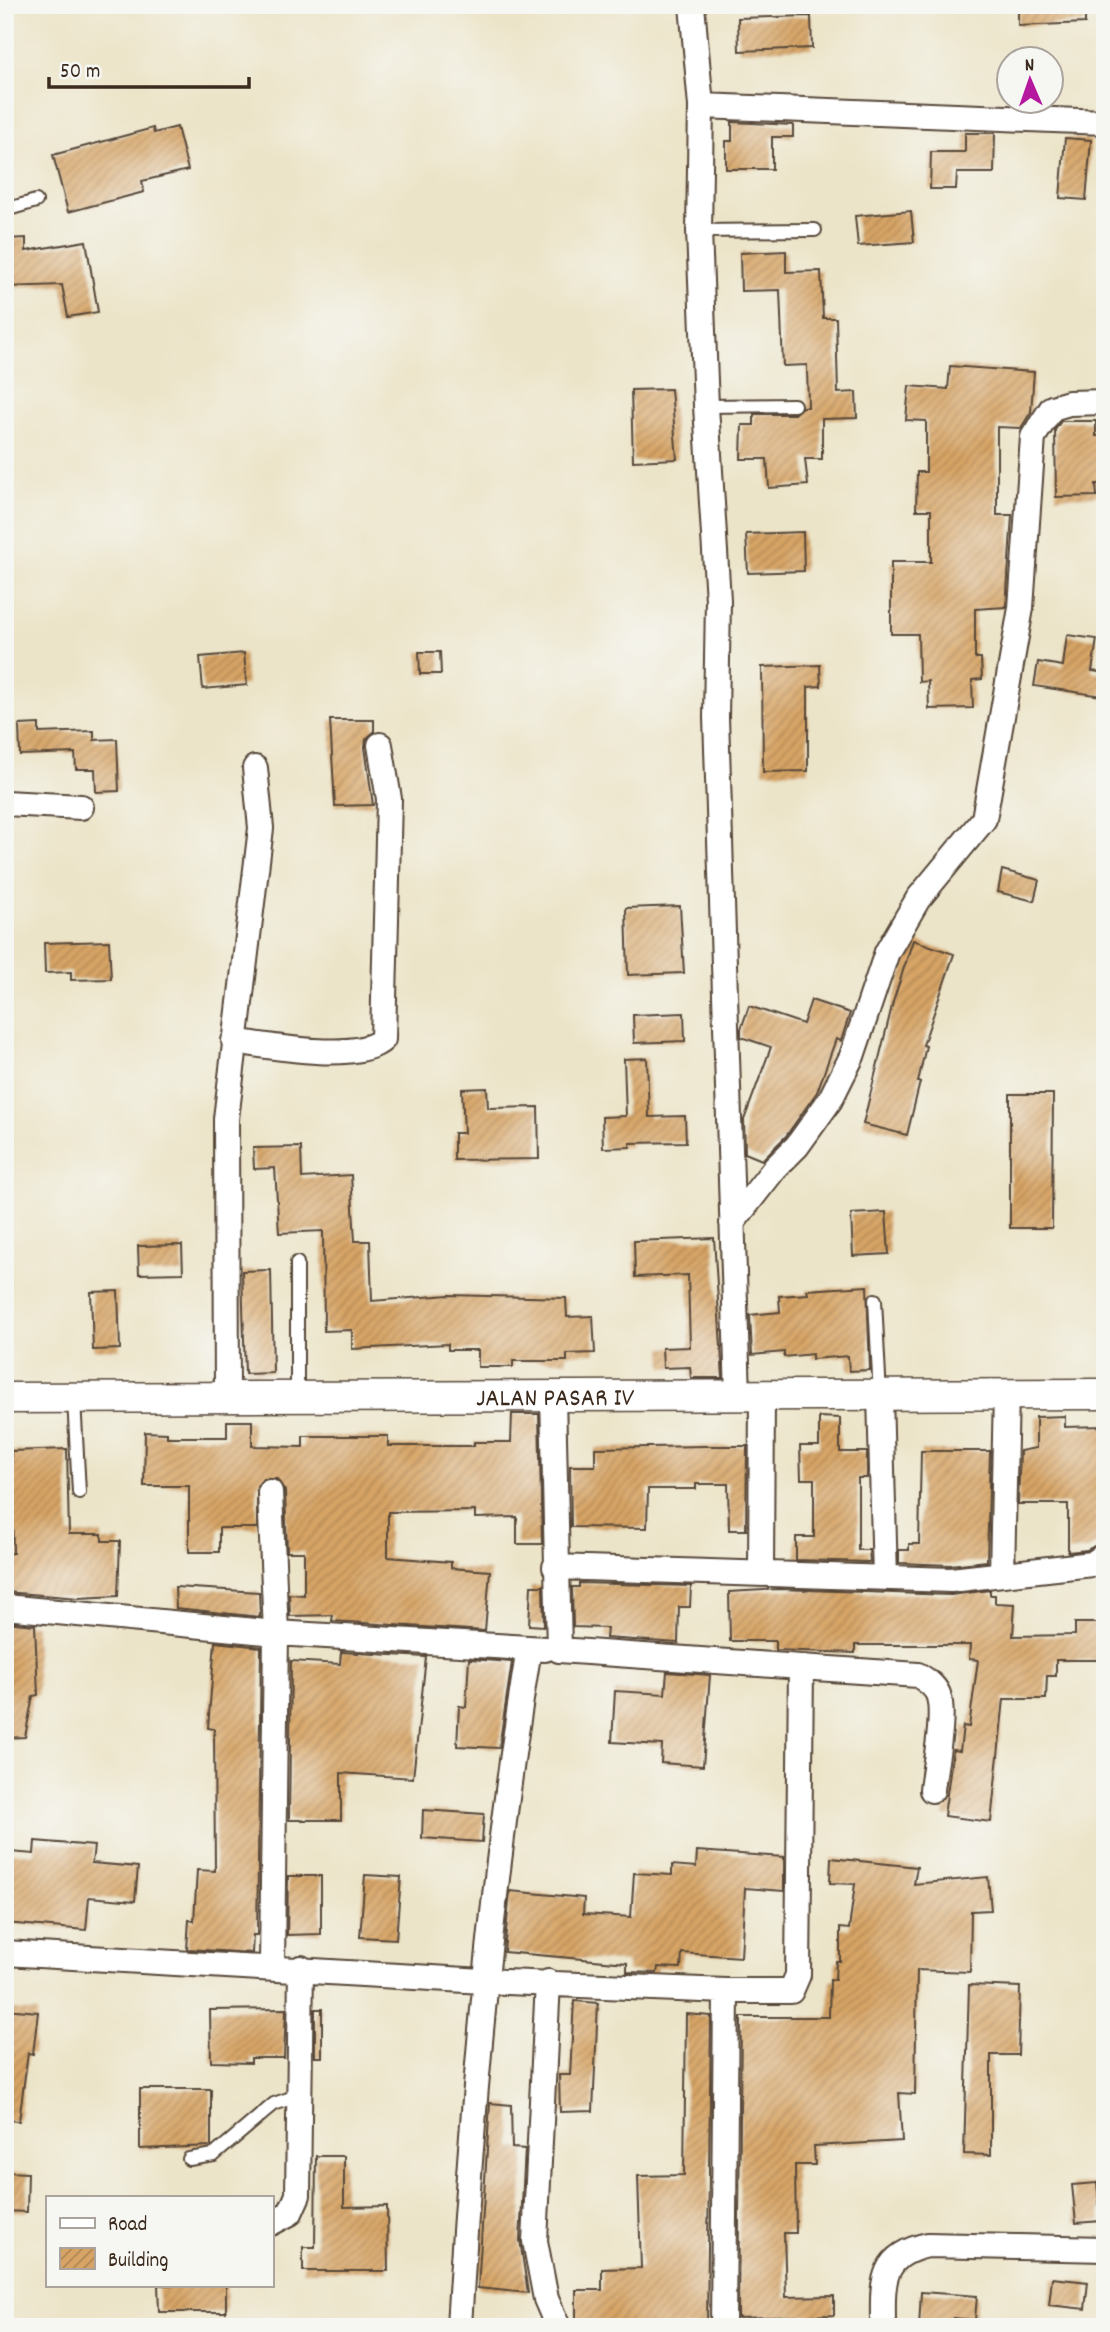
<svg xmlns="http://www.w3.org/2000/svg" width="1110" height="2332" font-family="Dekko,sans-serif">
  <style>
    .building { fill: url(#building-hatch) }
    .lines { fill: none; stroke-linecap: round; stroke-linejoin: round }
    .service-casing { stroke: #564638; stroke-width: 16 }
    .minor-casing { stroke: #564638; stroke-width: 28 }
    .tertiary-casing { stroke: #564638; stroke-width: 33 }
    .service { stroke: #fff; stroke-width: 12 }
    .minor { stroke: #fff; stroke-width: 24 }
    .tertiary { stroke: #fff; stroke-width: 30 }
    .labels { text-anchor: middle; stroke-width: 7; stroke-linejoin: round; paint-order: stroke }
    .street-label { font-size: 26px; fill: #3b2a1e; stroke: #f6f6f2 }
  </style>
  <defs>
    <pattern id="building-hatch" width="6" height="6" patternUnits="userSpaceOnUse" patternTransform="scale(1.75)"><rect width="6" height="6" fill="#d7a465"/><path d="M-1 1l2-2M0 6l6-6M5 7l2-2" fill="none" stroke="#b08653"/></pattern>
  </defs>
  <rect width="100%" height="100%" fill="#f6f6f2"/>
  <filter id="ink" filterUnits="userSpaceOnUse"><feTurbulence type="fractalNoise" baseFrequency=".0143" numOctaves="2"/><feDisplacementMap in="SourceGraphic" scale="14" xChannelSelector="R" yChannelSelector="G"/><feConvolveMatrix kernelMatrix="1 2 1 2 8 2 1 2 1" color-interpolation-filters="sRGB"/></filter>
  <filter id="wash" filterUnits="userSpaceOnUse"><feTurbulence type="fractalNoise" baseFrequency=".00686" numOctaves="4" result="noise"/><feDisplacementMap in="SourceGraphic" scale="28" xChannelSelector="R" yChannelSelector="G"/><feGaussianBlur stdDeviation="1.57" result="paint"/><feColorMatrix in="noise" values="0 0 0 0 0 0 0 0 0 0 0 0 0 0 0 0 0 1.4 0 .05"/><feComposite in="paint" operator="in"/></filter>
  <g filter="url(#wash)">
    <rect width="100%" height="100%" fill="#ece4c8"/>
    <g id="blocks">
      <!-- building -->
      <path class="building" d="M1018 5H1085V23L1018 26Z
        M811 16 812 48 739 51 738 18Z
        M732 122 793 125V137H772V169H726V141H732Z
        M177 127 188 170 142 181 144 192 68 212 53 155 153 128 154 133Z
        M965 133H995L994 173H957L956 189H930L931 152H965Z
        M1065 138 1091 140 1086 200 1060 198Z
        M911 211 914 242 858 246 855 216Z
        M26 238V251L86 241 98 312 68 317 62 285 5 287V239Z
        M786 251V272L821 271 823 318H836L838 393 856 392 857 418 822 419V459H805L808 485 769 488 767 459H741L742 425H754V414H794L802 407H808L807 365 783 366 780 290 741 291 740 253Z
        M950 366 1034 372 1031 412 1021 428 997 427V515H1012L1006 607 975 609V658H981L982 679 972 680 973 708 929 709 928 681 919 682 918 634H891V562H931V510H916L917 472H926V421L906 420 909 386 948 389Z
        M671 389 677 459 633 461 631 390Z
        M1061 421H1096V436H1105V484H1096L1097 496 1056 497 1055 430Z
        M803 532 804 571 748 573 746 534Z
        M1067 635 1097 639 1092 671 1105 673 1102 696 1034 686 1038 662 1063 666Z
        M419 652H440L441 674H420Z
        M244 653 247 685 203 689 200 657Z
        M820 665 821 686 808 687V771L763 772 762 667Z
        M330 720H374V732L366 739 365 747 373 805 335 806Z
        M39 724V733L94 731V740L117 739 119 791 96 792 95 769H76L75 753 20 755 19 725Z
        M1002 870 1039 880 1034 901 998 892Z
        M680 906 684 973 628 975 626 908Z
        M913 940 954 954 923 1045 926 1046 918 1082H920L907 1135 863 1124 893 1002Z
        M109 941 111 979 71 980V972L45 973 44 943Z
        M811 1000 850 1013 841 1041 836 1039 817 1092 786 1136 762 1160 745 1153 744 1120 771 1047 741 1037V1029L749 1006 803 1024Z
        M684 1013 685 1041 634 1043 633 1015Z
        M647 1058 649 1117 685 1116 686 1142 630 1143V1147L603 1148 602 1117 626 1116 624 1059Z
        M487 1088 488 1108 538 1107 539 1159 454 1160V1133H464L462 1089Z
        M1010 1094H1053L1052 1228H1010Z
        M301 1147 302 1178 351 1175 355 1241H370L372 1301 449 1295 566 1298 567 1317 593 1316 595 1353 567 1354V1361H513V1367H478V1350H448V1344L352 1349V1330L324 1331 323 1231 279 1233 275 1168 254 1169 253 1148Z
        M886 1212 889 1254 853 1256 851 1214Z
        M714 1238 723 1378H691L690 1367 663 1368 662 1348 690 1347 688 1275 635 1277 634 1241Z
        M182 1245 183 1273 139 1274 138 1246Z
        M271 1270 273 1373 245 1374 242 1271Z
        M867 1286 870 1370 849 1371 848 1356 812 1359V1354L784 1357V1352L752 1355 750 1315 780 1312 779 1296 808 1294 807 1290Z
        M118 1291 120 1349 93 1350 91 1292Z
        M512 1414H539L542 1544H517V1517L475 1518V1511L388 1512V1557L451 1562V1568L490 1571 485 1631 332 1621 333 1615 290 1616 289 1594 304 1595V1552H287L285 1491 277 1479H263L257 1486V1528H219V1552H189V1486H144L145 1432 167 1433V1437H227V1421H252V1446L303 1447V1436H388V1446H474V1442H511Z
        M1065 1416V1427L1105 1426V1540L1087 1550 1068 1552V1504H1018L1020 1451 1036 1448V1417Z
        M819 1417 840 1418V1452H867V1478H858V1550H869L870 1562 796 1560V1537H814V1479H801L800 1446H819Z
        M706 1446H747L746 1530H729L728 1484H696V1489H648L647 1528 571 1527 570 1466H595V1448Z
        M67 1449 69 1534H102V1541H120L118 1596 79 1598 5 1592V1554L13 1553 11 1451Z
        M921 1451H990L987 1561 950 1565 899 1563V1550H909V1544H919Z
        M579 1583 691 1586 690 1607H679L678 1643 606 1638 607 1628 573 1627 572 1587H579Z
        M531 1586H543L544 1626 529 1625Z
        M175 1587 259 1592 260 1617 176 1608Z
        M779 1589 951 1595 990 1590V1595H995V1603L1015 1604 1013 1636 1075 1635V1623H1105V1660H1056V1676H1047L1046 1699H1004L991 1822 944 1816 953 1750 960 1751 963 1726 969 1727 978 1660 969 1659 970 1645H855V1653L776 1650V1641H730L729 1592Z
        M5 1622 35 1625 38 1695 33 1696 25 1737 5 1738Z
        M215 1642 261 1647 257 1935H253L252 1953 187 1949 189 1920 194 1921 197 1870 215 1871 214 1729 208 1728Z
        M341 1652 426 1657 413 1778 341 1773V1820H289L291 1661 340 1664Z
        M469 1659 512 1662 499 1748 457 1746 459 1706 466 1707Z
        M667 1672 710 1675 703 1766 661 1763 662 1745 612 1742 615 1691 665 1694Z
        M423 1810 484 1814 482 1842 422 1838Z
        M35 1841 94 1846 92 1863 138 1867 135 1901 89 1897 86 1930 5 1923 10 1852 34 1854Z
        M697 1851 784 1857V1891L745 1888 741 1957 682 1953 681 1968 658 1967 657 1973 627 1972V1963L504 1952 510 1891 584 1898 583 1914 631 1917 634 1873 672 1875V1865L696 1867Z
        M831 1858 917 1867 914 1884 988 1877 991 1910 971 1911 970 1972 917 1970 915 2094 899 2093 902 2141 814 2146 815 2165H795L796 2233H784L786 2297 834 2296V2315L738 2318 741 2017H829L830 1980H835L836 1961H840V1928L849 1929 855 1884 830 1883Z
        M365 1875 401 1877 396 1939 360 1937Z
        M288 1876H321V1934L287 1935Z
        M969 1985 1020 1987 1018 2055H991V2155L964 2154Z
        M574 2001 598 2003 593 2111 560 2112 559 2075H570Z
        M5 2009 38 2012 33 2054 28 2053 19 2121 5 2120Z
        M286 2009 284 2058H251V2063L211 2062 210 2010Z
        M315 2009H322V2057H315Z
        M686 2014 711 2016 707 2327H576V2290H602V2269L641 2268 638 2176 684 2175Z
        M140 2089H211V2146L140 2149Z
        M490 2103 511 2105 512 2148 525 2149 520 2240 528 2293 478 2288Z
        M316 2156H344V2207L387 2206 388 2271H303V2247H315Z
        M5 2172 28 2173 27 2212 5 2211Z
        M1097 2183 1101 2221 1076 2223 1072 2185Z
        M1052 2278 1088 2282 1085 2309 1049 2305Z
        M158 2285H226V2312H159Z
        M921 2292 977 2296 975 2320 954 2318 953 2327H919Z"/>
    </g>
  </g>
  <g filter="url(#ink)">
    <use href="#blocks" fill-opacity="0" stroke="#564638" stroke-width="2"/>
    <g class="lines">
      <!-- service casing -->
      <g class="service-casing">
        <path id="service" d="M5 210 36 201
          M699 231 815 230
          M706 406 794 405
          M297 1263V1396
          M875 1300 880 1396
          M74 1399 79 1492
          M189 2159 214 2155 274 2104 300 2095"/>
      </g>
      <!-- minor casing -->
      <g class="minor-casing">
        <path id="minor" d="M692 5 701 106 699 231 706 406 718 600 716 717 738 1396
          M701 106 1105 122
          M5 803 81 807
          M234 1041C267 1046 359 1063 383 1039L389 799 380 745
          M732 1223 775 1168 797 1146 830 1100 852 1056 887 952 918 899 984 819 1021 608 1033 437 1052 408 1069 403 1105 402
          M880 1396 885 1578
          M227 1398 226 1119 261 828 255 768
          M270 1492 276 1633 272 1966
          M555 1567 951 1580 1092 1564 1105 1555
          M761 1573 762 1396
          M1002 1574 1006 1392
          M5 1607 276 1633 545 1649
          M801 1667 918 1675C926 1680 934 1685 938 1694 946 1715 934 1767 932 1790
          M5 1953 483 1981 726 1991H791L798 1975 801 1667 559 1650 553 1396
          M548 1982 535 2241 546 2299 558 2327
          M271 2223 290 2213 298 2195 301 1968
          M459 2327C472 2100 492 1873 529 1649
          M723 2327 726 1991
          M883 2327C883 2285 878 2255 928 2245L1105 2249"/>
      </g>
      <!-- tertiary casing -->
      <g class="tertiary-casing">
        <g id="tertiary">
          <path id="s1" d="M5 1398 1105 1394"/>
        </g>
      </g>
      <!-- service -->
      <use href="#service" class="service"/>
      <!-- minor -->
      <use href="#minor" class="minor"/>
      <!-- tertiary -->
      <use href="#tertiary" class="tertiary"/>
    </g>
  </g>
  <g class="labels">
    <!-- street labels -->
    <g class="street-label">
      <text dy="9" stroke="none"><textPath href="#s1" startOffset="550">JALAN PASAR IV</textPath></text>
    </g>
  </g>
  <!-- margin -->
  <rect width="1110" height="2332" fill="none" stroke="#f6f6f2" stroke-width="28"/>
  <!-- legend -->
  <rect x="46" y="2196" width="228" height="91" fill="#f6f6f2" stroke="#aba49d" stroke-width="2"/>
  <rect x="60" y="2218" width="35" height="10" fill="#ffffff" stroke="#aba49d" stroke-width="2"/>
  <text x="108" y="2230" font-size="21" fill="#3b2a1e">Road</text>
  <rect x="60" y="2248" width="35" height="21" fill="url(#building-hatch)" stroke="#aba49d" stroke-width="2"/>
  <text x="108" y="2266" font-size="21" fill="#3b2a1e">Building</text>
  <!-- north arrow -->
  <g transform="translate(1030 80) rotate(358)"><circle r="33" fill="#f6f6f2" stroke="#aba49d" stroke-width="2"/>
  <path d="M0-5L12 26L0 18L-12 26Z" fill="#b5179e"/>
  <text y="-10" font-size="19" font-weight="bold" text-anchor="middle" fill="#3b2a1e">N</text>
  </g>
  <!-- scale -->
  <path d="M49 77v10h200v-10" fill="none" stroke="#3b2a1e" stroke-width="3.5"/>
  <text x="60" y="77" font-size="21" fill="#3b2a1e" stroke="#f6f6f2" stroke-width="5" paint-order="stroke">50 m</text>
</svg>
